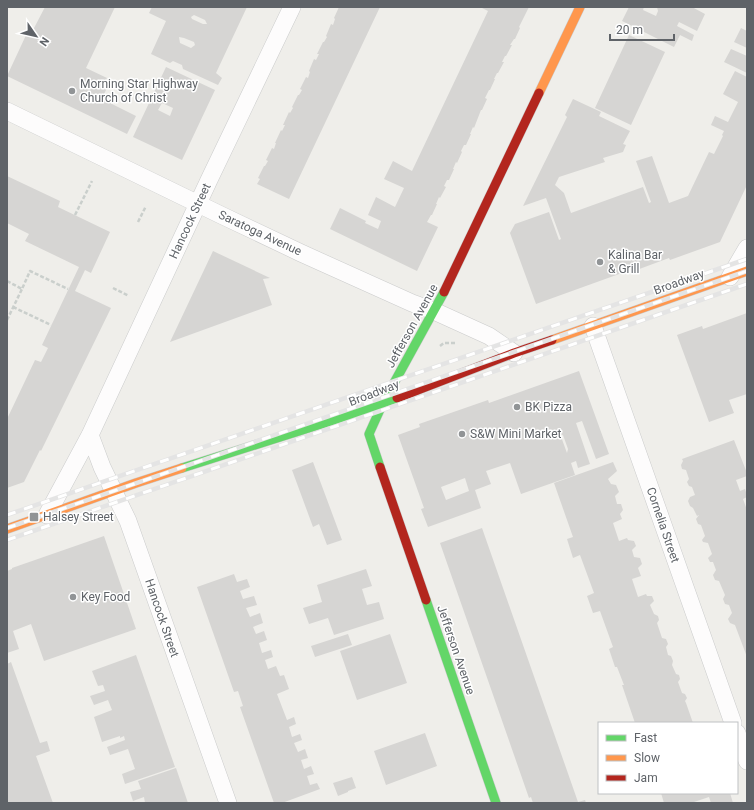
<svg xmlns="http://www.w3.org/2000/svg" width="754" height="810" font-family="Roboto,sans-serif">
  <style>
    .building { fill: #d6d5d3; fill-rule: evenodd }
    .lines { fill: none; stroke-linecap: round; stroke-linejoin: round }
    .street-casing { stroke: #cbcccc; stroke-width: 18 }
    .fast-casing { stroke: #cacacb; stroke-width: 10 }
    .slow-casing { stroke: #cacacb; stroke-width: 10 }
    .jam-casing { stroke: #cacacb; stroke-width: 10 }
    .path { stroke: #cacfcc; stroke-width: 2.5; stroke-dasharray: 4 2; stroke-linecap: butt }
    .street { stroke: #fdfcfc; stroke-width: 17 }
    .fast { stroke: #63d668; stroke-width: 9 }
    .slow { stroke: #ff974d; stroke-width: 9 }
    .jam { stroke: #b3261e; stroke-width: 9 }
    .rail-casing { stroke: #e4e4e4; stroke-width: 4.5 }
    .rail { stroke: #fff; stroke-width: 3; stroke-dasharray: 9; stroke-linecap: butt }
    .poi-dot { fill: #919496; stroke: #fff; stroke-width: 1.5 }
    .labels { text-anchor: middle; stroke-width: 3; stroke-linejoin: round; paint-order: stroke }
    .poi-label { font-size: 12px; fill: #5f6368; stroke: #fff; text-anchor: start }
    .street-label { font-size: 12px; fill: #5f6368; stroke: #fff }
  </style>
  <rect width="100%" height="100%" fill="#efeeea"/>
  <!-- building -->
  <path class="building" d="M45 7H115L86 68 107 78 105 81 109 83 102 99 136 116 127 134 7 76 27 33 33 30Z
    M152 7H170L172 8 173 7H247L216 73 222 78 218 85 183 69 182 65 173 61 170 63 151 54 166 21 149 13ZM194 15 205 20 207 24H203L192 19 191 17ZM179 37 184 38 194 42 195 45 191 48 180 43Z
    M339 7H380L289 199 257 184 260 179 258 178 264 166H265L268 161 266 160 272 148 274 149 276 143H275L281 130 282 131 285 125H283L289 112 290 113 293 108 292 107 298 95H299L302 90 300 89 306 77 308 78 310 72 309 71 314 59 316 60 319 54H317L323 42H324L327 37 326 36 331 24 333 25 335 19 334 18Z
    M480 7H529L519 27 520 28 515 39H514L510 45H512L506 56H505L502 62H504L498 73H497L494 79H495L490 90H489L485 98 487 99 482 110H481L474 128 473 127 470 134H471L466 145H464L461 151 462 152 457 163 456 162 453 169H454L449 180H447L444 186 446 187 440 198 439 197 436 204H437L432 215H431L427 222 438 227 417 271 330 229 340 208 366 221 365 223 378 229 381 221 368 215 376 197 395 207 404 188 384 179 393 161 412 171 488 11Z
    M629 7H644L643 10 656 16 658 11 657 7H692L705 14 697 31 679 22 677 26 694 35 692 41 680 35 674 47 622 21Z
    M741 28 747 31V48L734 42Z
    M629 35 665 52 631 125 595 108Z
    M731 49 747 56V73L724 62Z
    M166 67 215 90 182 160 133 137ZM162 103 173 108 170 116 158 110Z
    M735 71 747 77V185L720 242 670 260 669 258 634 271 633 269 536 304 510 233 515 224 549 212 559 240 561 239 546 198 523 206 567 117 565 115 573 99 601 112 599 116 630 131 623 144 626 145 623 152 603 158 605 162 559 177 555 185 564 193 571 213 643 187 649 203 651 202 636 161 652 156 669 203 688 196 709 152 714 154 723 136 722 135 724 131 711 125 715 116 728 122 738 102 723 94Z
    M7 176 60 201 58 207 110 232 91 273 85 270 75 291 111 308 41 451 40 450 24 482 7 488V419L35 360 41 362 48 348 42 345 79 267 25 241 29 234 7 223Z
    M213 251 270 278 263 279 272 305 170 342Z
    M747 313V394L729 400 734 413 709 422 677 335 702 326 703 329Z
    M579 371 609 454 596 459 582 421 576 423 590 464 578 468 576 461 571 463 575 475 521 494 510 463 486 471 491 484 475 490 481 508 428 527 421 509 424 508 398 435 420 427 419 424 488 400 489 403ZM560 434 563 435 568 449 567 453ZM465 478 469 491 446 500 441 487Z
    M734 440 747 473V476L736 480 740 491 745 489 747 495V497L743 499 747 510V657L735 625 730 623 728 619 732 613 729 605 725 604 723 599 725 595 719 581 715 580 713 575 716 570 713 562H710L708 558 712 554 708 543 703 542 702 540 705 536 701 525 698 524 696 519 699 515 697 516 693 508 690 506 688 501 690 497 695 495 692 487 689 486 687 482 689 479 686 470 682 469 681 465 683 461 682 459Z
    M313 462 342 540 327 545 319 524 313 527 292 470Z
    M613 462 617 471 608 479 611 484 616 485 619 492 615 496 617 504H621L623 510 620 514 622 519 613 523 619 541 627 538 628 540 634 541 636 546 632 550 634 557 640 558 642 564 638 568 641 576 632 579 638 597 646 594 647 596H652L654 601 650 605 654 614 658 616 659 620 657 623 662 638 666 639 668 644 666 647 668 655 671 656 673 661 672 665 676 674 679 675 680 679 678 682 682 693 685 694 687 698 685 701 686 703 693 723H635L622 685H624L617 667H615L609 649 613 647 600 611 593 613 587 596 594 593 580 555 573 558 567 539 573 537 554 483Z
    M482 528 578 802 585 800 586 803H533L531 797 529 798 440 543Z
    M104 536 136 629 44 661 31 624 13 631 19 649 7 653V571L12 569V568Z
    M366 569 372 586 362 589 367 605 379 602 384 619 334 635 328 618 309 624 303 608 322 602 317 585Z
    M234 574 237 582 247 579 250 587 240 591 243 599 254 596 257 605 246 608 250 617 260 613 263 623 253 627 256 634 264 631 267 640 259 643 262 653 271 650 273 657 265 660 268 669 276 666 280 676 284 675 289 689 277 694 287 720 294 717 296 724 289 727 292 737 300 734 302 740 294 743 298 752 305 749 308 758 301 760 304 769 311 766 314 774 307 776 310 785 317 783 320 789 282 803H274L240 707 243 706 238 691 234 692 197 587Z
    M348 634 352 645 315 657 311 646Z
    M390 634 407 683 357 700 340 651Z
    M136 655 175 767 125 784 122 774 135 769 128 749 110 755 107 747 125 740 124 736 120 738V736L102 742 94 717 112 710 108 700 94 705 90 696 105 691 103 685 98 686 92 671Z
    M11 662 40 743 47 741 50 751 36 756 53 803H7V664Z
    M425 733 437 766 386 785 374 751Z
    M176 768 188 803H145L144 797 133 801 130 792 141 789 138 781Z
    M352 777 356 788 348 791V792L338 796 333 783Z
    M661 793H730L733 803H711L709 797 691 803H664Z"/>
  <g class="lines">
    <!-- street casing -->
    <g class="street-casing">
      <path id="street" d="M7 111 223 216 301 253 412 303 434 311 489 336 514 353
        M730 277 747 248
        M593 326 733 723
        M90 435 102 467 128 521 228 803
        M47 515 90 435 209 180 292 7
        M737 733 747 761"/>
    </g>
    <!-- fast casing -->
    <g class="fast-casing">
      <path id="fast" d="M380 467 369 434 383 403 444 292
        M182 468 356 413 397 398
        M426 600 496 803"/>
    </g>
    <!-- slow casing -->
    <g class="slow-casing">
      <path id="slow" d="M539 93 580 7
        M552 340 747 271
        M7 529 136 483 182 468"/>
    </g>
    <!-- jam casing -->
    <g class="jam-casing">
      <path id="jam" d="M444 292 539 93
        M397 398 514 353 552 340
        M380 467 426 600"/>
    </g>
    <!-- path -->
    <path class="path" d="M75 215 92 181
      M138 222 146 206
      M7 281 22 289 30 271 68 289
      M113 288 129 296
      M13 307 51 325
      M7 320 22 289
      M440 346 444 343H455"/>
    <!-- street -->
    <use href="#street" class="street"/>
    <!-- fast -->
    <use href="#fast" class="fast"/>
    <!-- slow -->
    <use href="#slow" class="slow"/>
    <!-- jam -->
    <use href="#jam" class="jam"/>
    <!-- rail casing -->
    <g class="rail-casing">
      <path id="rail" d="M7 515 747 259
        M7 528 747 271
        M7 540 747 284"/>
    </g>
    <!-- rail -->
    <use href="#rail" class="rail"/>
  </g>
  <!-- markers -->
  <g class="poi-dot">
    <circle cx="72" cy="91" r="4"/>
    <circle cx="600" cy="262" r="4"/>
    <circle cx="517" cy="407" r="4"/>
    <circle cx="462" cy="434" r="4"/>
    <rect x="29" y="512" width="10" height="10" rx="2"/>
    <circle cx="73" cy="597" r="4"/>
  </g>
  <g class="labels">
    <!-- poi labels -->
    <g class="poi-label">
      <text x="80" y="88">Morning Star Highway<tspan x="80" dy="14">Church of Christ</tspan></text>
      <text x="608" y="259">Kalina Bar<tspan x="608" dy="14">&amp; Grill</tspan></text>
      <text x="525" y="411">BK Pizza</text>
      <text x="470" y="438">S&amp;W Mini Market</text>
      <text x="43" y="521">Halsey Street</text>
      <text x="81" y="601">Key Food</text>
    </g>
    <!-- street labels -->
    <g class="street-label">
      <text transform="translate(190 221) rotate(-65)" y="4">Hancock Street</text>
      <text transform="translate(260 233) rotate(25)" y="4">Saratoga Avenue</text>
      <text transform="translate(679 282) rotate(-20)" y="4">Broadway</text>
      <text transform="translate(412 326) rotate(-61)" y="4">Jefferson Avenue</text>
      <text transform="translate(374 393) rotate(-21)" y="4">Broadway</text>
      <text transform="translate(663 525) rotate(71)" y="4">Cornelia Street</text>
      <text transform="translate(162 618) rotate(71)" y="4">Hancock Street</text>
      <text transform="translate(456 650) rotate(71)" y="4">Jefferson Avenue</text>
    </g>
  </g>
  <!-- border -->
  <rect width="754" height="810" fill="none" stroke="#5f6368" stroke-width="16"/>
  <!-- legend -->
  <rect x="598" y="722" width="140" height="72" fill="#ffffff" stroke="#bfc1c3"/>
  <rect x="606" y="735" width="20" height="6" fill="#63d668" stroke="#bfc1c3"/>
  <text x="634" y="742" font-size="12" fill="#5f6368">Fast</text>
  <rect x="606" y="755" width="20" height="6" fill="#ff974d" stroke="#bfc1c3"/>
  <text x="634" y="762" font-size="12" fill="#5f6368">Slow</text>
  <rect x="606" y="775" width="20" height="6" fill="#b3261e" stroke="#bfc1c3"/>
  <text x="634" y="782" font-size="12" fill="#5f6368">Jam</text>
  <!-- north arrow -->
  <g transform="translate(36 36) rotate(124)" stroke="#ffffff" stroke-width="3" paint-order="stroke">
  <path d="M0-3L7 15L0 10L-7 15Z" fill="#5f6368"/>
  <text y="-6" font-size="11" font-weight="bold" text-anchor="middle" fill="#5f6368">N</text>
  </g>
  <!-- scale -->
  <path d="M610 34v6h64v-6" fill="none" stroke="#5f6368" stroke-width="2"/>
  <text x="616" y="34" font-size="12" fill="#5f6368" stroke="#ffffff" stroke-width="3" paint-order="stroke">20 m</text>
</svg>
